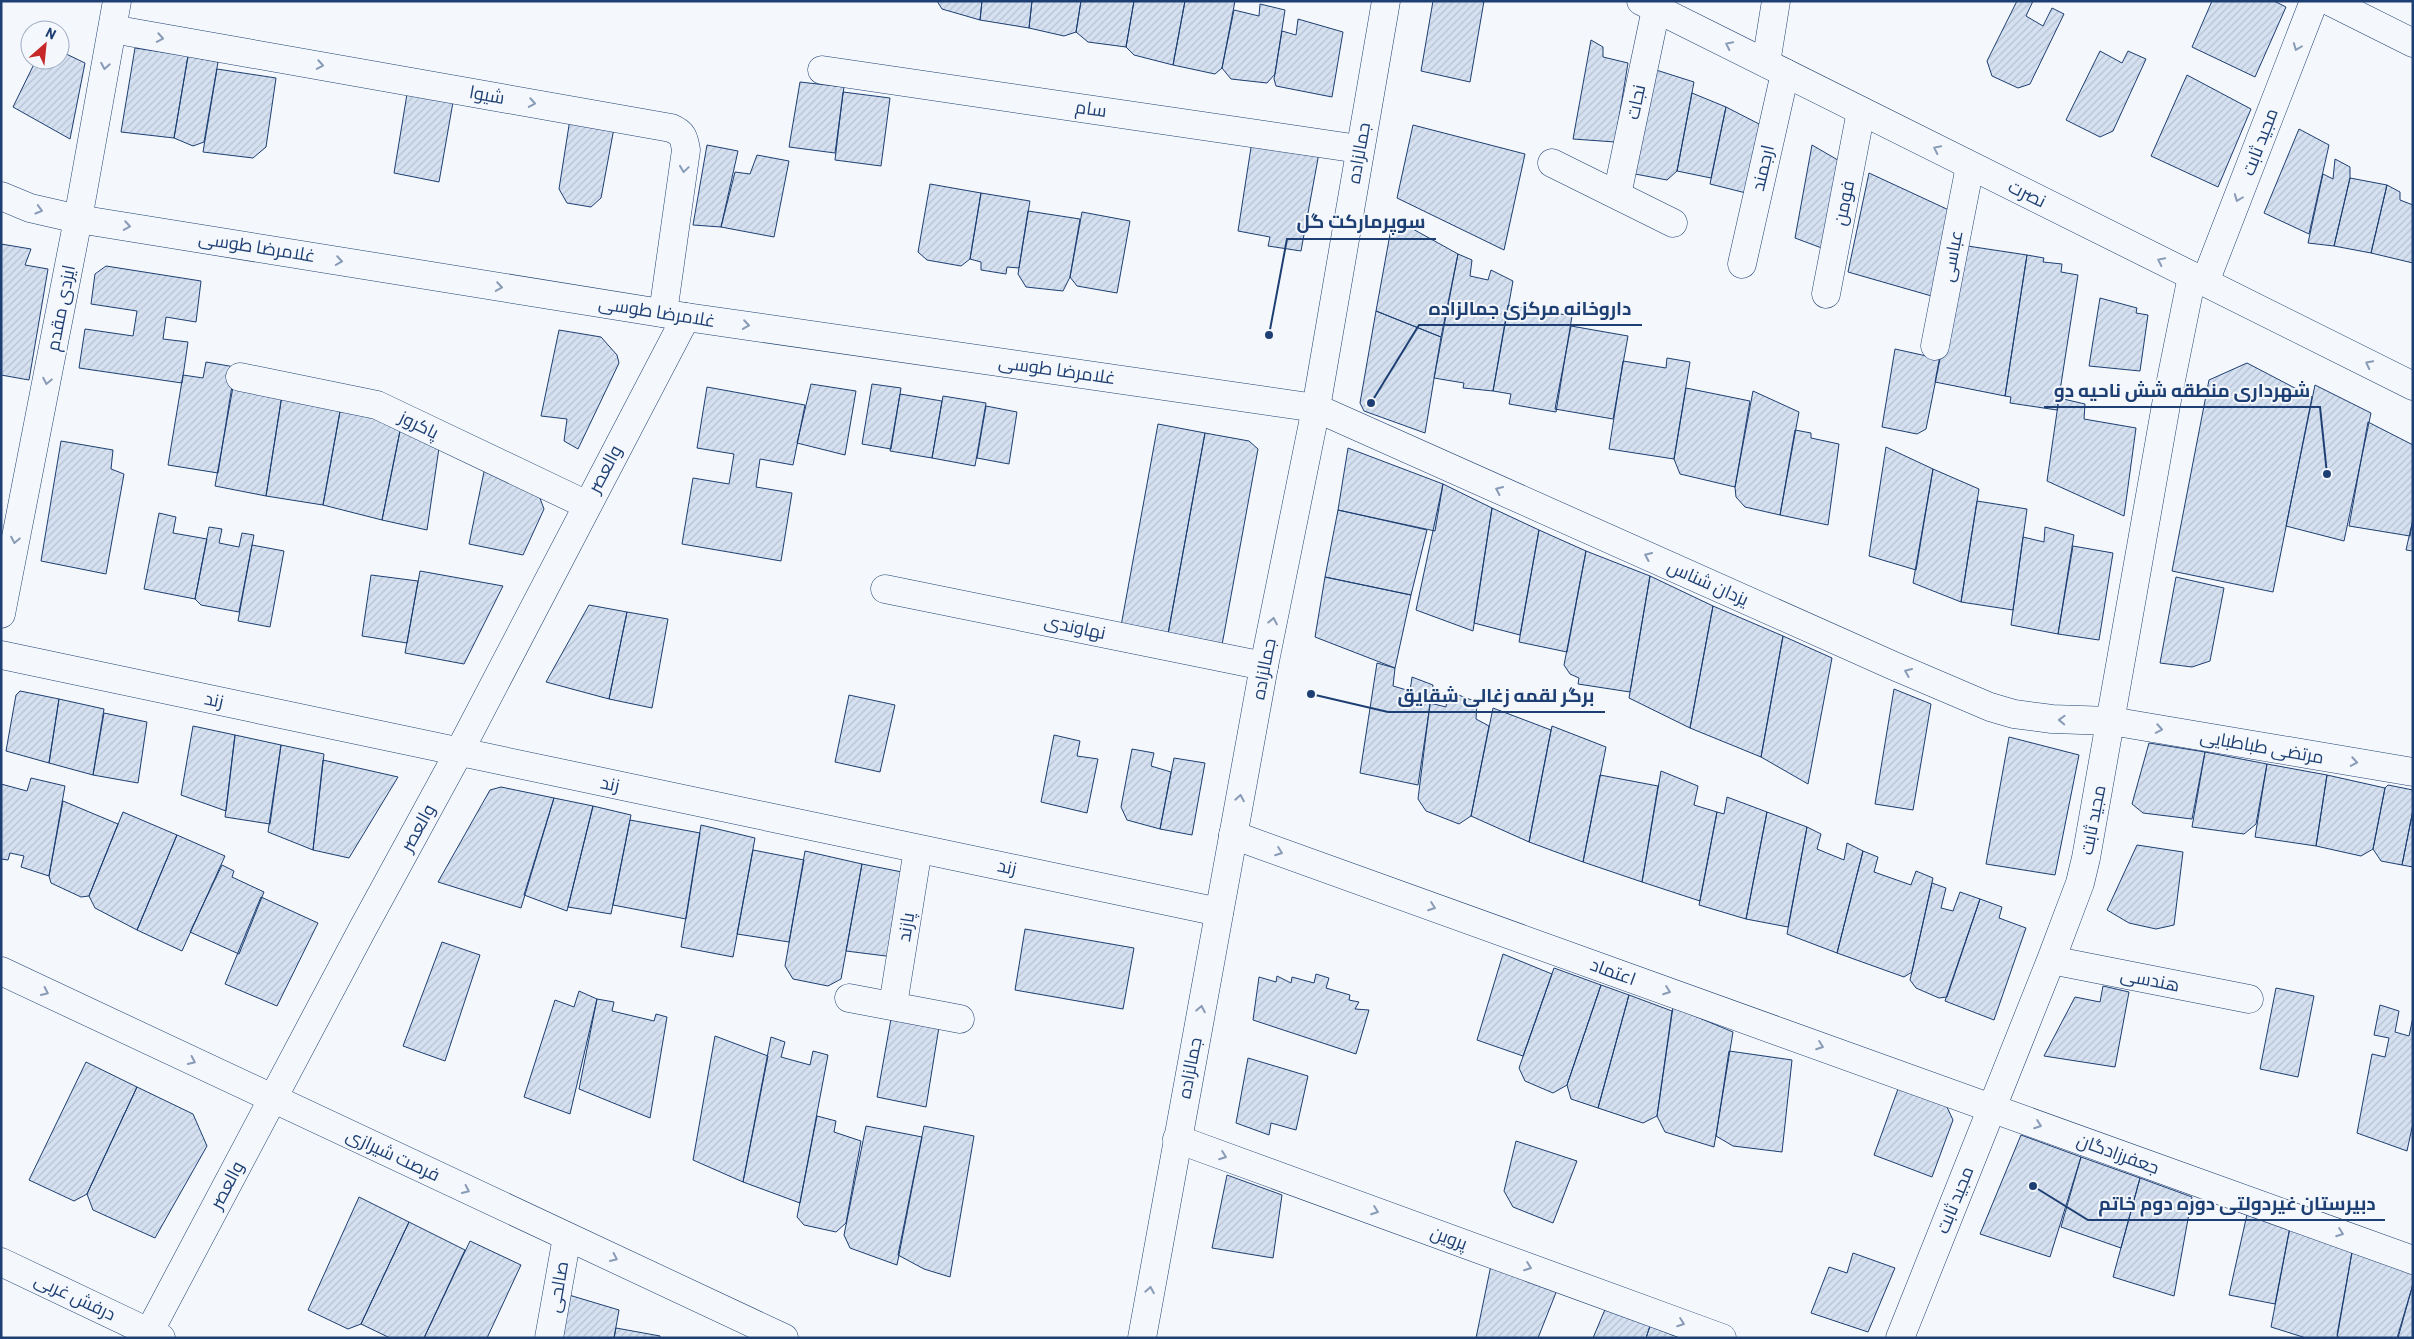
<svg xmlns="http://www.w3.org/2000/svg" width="2414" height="1339" font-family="Barlow,Cairo,sans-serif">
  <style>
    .building { fill: url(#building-hatch); stroke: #1d3f73 }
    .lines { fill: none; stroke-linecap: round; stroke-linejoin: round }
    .minor-casing { stroke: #1d3f73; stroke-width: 29 }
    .tertiary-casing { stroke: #1d3f73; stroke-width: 29 }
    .secondary-casing { stroke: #1d3f73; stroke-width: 29 }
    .minor { stroke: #f4f7fb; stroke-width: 28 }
    .tertiary { stroke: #f4f7fb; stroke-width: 28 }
    .secondary { stroke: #f4f7fb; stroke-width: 28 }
    .oneway { stroke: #889bb7 }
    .labels { text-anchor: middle; stroke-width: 4; stroke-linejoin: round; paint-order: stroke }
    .street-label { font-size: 18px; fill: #1d3f73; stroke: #f4f7fb }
    .leader { fill: none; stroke: #1d3f73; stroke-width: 2 }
    .callout-dot { fill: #1d3f73; stroke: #f4f7fb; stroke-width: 2 }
    .callout-label { font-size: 19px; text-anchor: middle; font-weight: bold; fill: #1d3f73; stroke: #f4f7fb; stroke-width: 4; stroke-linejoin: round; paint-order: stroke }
  </style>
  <defs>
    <pattern id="building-hatch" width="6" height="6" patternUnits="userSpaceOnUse" patternTransform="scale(1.25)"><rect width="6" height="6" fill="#d5e0f0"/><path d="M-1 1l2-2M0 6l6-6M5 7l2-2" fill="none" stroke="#b6c1d1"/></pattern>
  </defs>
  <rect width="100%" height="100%" fill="#f4f7fb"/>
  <!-- building -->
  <path class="building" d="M937 1H982L980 20 942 9Z
    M982 1H1032L1029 28 980 20Z
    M1032 1H1081L1076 32 1064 36 1029 28Z
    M1081 1H1134L1126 47 1088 42 1076 32Z
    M1134 1H1185L1173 65 1134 55 1126 47Z
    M1185 1H1235L1222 68 1215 74 1173 65Z
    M1433 1H1484L1470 82 1421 71Z
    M2017 1H2033L2026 16 2043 26 2052 8 2064 14 2030 84 2018 88 1992 76 1987 61Z
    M2212 1H2274L2286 7 2255 77 2192 47Z
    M1260 4 1285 10 1275 74 1267 83 1231 79 1222 68 1234 10 1259 16Z
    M1298 19 1343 32 1332 97 1276 86 1274 79 1282 31 1296 35Z
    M1591 40 1603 47V57L1628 63 1615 142 1573 139Z
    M135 48 188 56 174 138 121 132Z
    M60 51 85 63 70 139 13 107 36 60H60Z
    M2100 51 2122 63 2128 51 2146 59 2113 131 2100 137 2066 120Z
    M188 56 218 62 204 142 193 146 174 138Z
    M217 69 276 78 266 147 253 158 203 152Z
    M1653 69 1694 82 1677 171 1667 180 1635 174Z
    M2187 75 2251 109 2218 187 2151 156Z
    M800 82 844 87 835 153 789 147Z
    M843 92 890 98 881 166 835 160Z
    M1692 93 1726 107 1711 178 1677 171Z
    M407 94 453 102 439 182 394 173Z
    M1726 107 1763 126 1750 194 1710 184Z
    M570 119 614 128 601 198 591 207 567 203 559 189Z
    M1413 125 1525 154 1504 250 1397 198Z
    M2299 129 2329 145 2309 234 2264 213Z
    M1252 141 1319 153 1301 251 1268 246 1270 237 1238 231Z
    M707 145 738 151 721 227 693 225Z
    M1812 145 1843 163 1827 250 1795 238Z
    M757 155 789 161 774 237 721 227 735 172 750 174Z
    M2335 159 2350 167V178L2334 246 2308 243 2323 174 2333 179Z
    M1869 173 1951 211 1935 297 1848 272Z
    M2350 178 2387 185 2371 253 2334 246Z
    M930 184 981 193 970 259 961 266 927 260 918 252Z
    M2387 185 2400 192V200L2413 205V263L2371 253Z
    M981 193 1030 201 1019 268 1007 267 1006 274 981 270V262L970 259Z
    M1028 211 1080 219 1070 277 1063 291 1026 287 1018 274Z
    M1082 212 1130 221 1117 293 1077 286 1070 277Z
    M1393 218 1458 254 1441 337 1376 311Z
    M1 244 31 249 25 265 48 269 29 380 1 375Z
    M1961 245 2027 255 2005 396 1935 382Z
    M1458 254 1472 260 1470 276 1488 280 1491 270 1513 281 1493 391 1463 388 1464 383 1434 378Z
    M2027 255 2044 258 2043 262 2062 264 2061 272 2078 275 2057 410 2010 403 2011 397 2005 396Z
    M106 266 201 281 196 322 166 317 163 339 188 342 182 383 79 368 85 329 133 336 137 311 91 304 95 274Z
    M2100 298 2137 308 2136 313 2148 315 2140 371 2089 366Z
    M1508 305 1572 316 1556 412 1509 404 1511 394 1493 391Z
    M1376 311 1441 337 1425 433 1364 411 1360 403Z
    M1571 326 1628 336 1613 419 1555 409Z
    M559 330 601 337 617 355 619 363 578 449 564 441 567 419 541 416Z
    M1895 349 1940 359 1926 429 1917 434 1882 427Z
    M1667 358 1690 362 1674 459 1609 449 1623 361 1666 368Z
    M206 362 235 367 218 473 168 465 183 375 203 378Z
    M2247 363 2312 397 2273 592 2172 571 2209 380Z
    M811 384 856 391 845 455 797 443Z
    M872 384 901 388 891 449 862 444Z
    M2315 385 2371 413 2344 541 2286 526Z
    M233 387 282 395 266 496 215 486Z
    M707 387 805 405 793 465 760 459 756 487 792 493 781 561 682 544 693 478 729 484 734 454 697 448Z
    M1686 388 1750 401 1735 487 1680 474 1674 459Z
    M1753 391 1799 412 1780 515 1745 507 1736 497 1735 487Z
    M900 394 942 401 932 458 890 451Z
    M282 395 341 406 323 505 266 496Z
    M943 396 986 403 975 466 932 458Z
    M2059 398 2085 404 2084 419 2136 428 2124 516 2047 481Z
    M341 406 358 409 400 431 382 520 323 505Z
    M986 406 1017 412 1009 464 977 458Z
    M2368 422 2413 445V519L2410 536 2349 526Z
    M1158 424 1205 433 1168 634 1121 626Z
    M1795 430 1811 433V438L1839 444 1828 525 1780 515Z
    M400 431 439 448 427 530 382 520Z
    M1205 433 1249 441 1258 449 1222 645 1168 634Z
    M61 441 113 450 111 469 124 474 106 574 41 561Z
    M1886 447 1933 469 1916 570 1869 556Z
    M1348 448 1443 484 1435 531 1338 510Z
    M485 467 538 493 544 509 523 555 469 544Z
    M1933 469 1979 489 1961 602 1913 583Z
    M1443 484 1492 508 1473 631 1416 610Z
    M1977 501 2027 509 2013 610 1961 602Z
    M1492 508 1539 530 1520 635 1474 623Z
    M1338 510 1427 530 1411 595 1325 577Z
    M159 513 176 517 173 533 207 539 195 599 144 589Z
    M2413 519V551L2406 550Z
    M209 527 222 529 219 543 239 547 242 533 254 535 239 612 201 605 195 599Z
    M2045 527 2074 535 2058 634 2011 625 2023 537 2044 542Z
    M1539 530 1586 551 1567 652 1519 642Z
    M252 545 284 551 270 627 238 621Z
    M2073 546 2113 553 2099 640 2058 634Z
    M1586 551 1650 576 1630 692 1578 684 1579 678 1570 674 1564 665Z
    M420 571 503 586 464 664 405 653Z
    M371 575 418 581 407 643 362 636Z
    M1650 576 1713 606 1690 728 1629 698Z
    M1325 577 1411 595 1395 668 1315 637Z
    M2176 577 2224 588 2210 661 2192 667 2160 663Z
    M589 605 627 612 609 699 546 682Z
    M1713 606 1783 636 1761 757 1690 728Z
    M627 612 668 619 652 708 609 699Z
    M1783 636 1832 658 1808 784 1761 757Z
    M1377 663 1395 668 1393 686 1410 691 1412 677 1433 685 1418 785 1360 773Z
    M1894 689 1931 704 1913 810 1875 804Z
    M20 691 59 699 49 763 6 751 16 695Z
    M1448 691 1477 702 1476 719 1489 726 1471 816 1459 824 1426 811 1418 799 1430 703 1446 707Z
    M849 695 895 705 880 772 835 762Z
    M59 699 104 709 93 775 49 763Z
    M1493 708 1551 730 1529 842 1471 816Z
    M104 713 147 722 138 783 93 775Z
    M193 726 235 735 226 811 181 795Z
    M1552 726 1606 747 1583 862 1529 842Z
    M235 735 281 745 270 824 225 817Z
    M1054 735 1080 741 1077 756 1098 759 1087 813 1041 802Z
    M2009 737 2079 755 2055 875 1986 864Z
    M2149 743 2205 752 2192 819 2143 813 2132 804Z
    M281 745 324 754 313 850 268 832Z
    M1132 749 1154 753 1151 766 1171 772 1160 829 1127 820 1121 807Z
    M2205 752 2267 764 2256 824 2244 834 2192 827Z
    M1174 758 1205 763 1192 835 1160 829Z
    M323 760 398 777 349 858 313 850Z
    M2267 764 2327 775 2316 846 2255 837Z
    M1661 771 1698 786 1694 805 1717 812 1700 901 1642 882Z
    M1600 775 1658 786 1642 882 1583 862Z
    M2327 775 2385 788 2373 849 2361 856 2316 846Z
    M31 778 65 786 49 876 21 867 24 856 10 853 8 860 1 859V784L27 791Z
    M2388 785 2413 790V810L2402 865 2381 861 2373 849 2385 788Z
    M501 787 554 798 521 908 438 882 490 790Z
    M1727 797 1767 812 1746 919 1699 905 1717 812 1724 814Z
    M554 798 593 806 567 911 524 895Z
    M63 801 118 824 89 896 81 897 51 883 49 876Z
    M593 806 631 815 611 914 568 907Z
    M2413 810V867L2402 865Z
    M123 812 177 835 137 930 95 908 89 896Z
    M1767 812 1807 827 1788 927 1746 919Z
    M630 820 700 833 686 919 613 905Z
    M701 825 755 838 733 957 681 947Z
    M1807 827 1821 834 1817 849 1844 860 1847 843 1863 851 1837 953 1787 934Z
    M177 835 225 856 182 951 137 930Z
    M2137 845 2183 852 2174 925 2156 929 2129 923 2107 910Z
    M753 850 804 860 789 942 737 934Z
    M805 851 862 864 841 979 828 986 793 979 785 966Z
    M1863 851 1878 857 1874 872 1911 885 1916 871 1933 878 1912 972 1904 977 1837 953Z
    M862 864 907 873 894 957 846 951Z
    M222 865 234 871 232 877 264 892 239 954 190 932Z
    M1932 883 1946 888 1941 908 1953 911 1960 892 1980 899 1947 997 1939 998 1916 988 1910 980Z
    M261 897 318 923 277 1006 225 984Z
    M1980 899 2002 907 1999 918 2026 928 1994 1020 1945 1001Z
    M1025 929 1134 948 1123 1009 1015 990Z
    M442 942 480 955 445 1061 403 1046Z
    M1503 954 1552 974 1523 1056 1477 1040Z
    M1554 968 1601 985 1567 1085 1553 1093 1525 1081 1519 1068Z
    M1316 974 1329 978 1326 988 1350 995 1349 1000 1359 1002 1355 1009 1369 1010 1356 1054 1253 1020 1259 977 1276 982 1277 976 1291 983 1292 977 1314 983Z
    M1601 985 1629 995 1598 1108 1571 1099 1567 1085Z
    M2103 986 2129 992 2115 1067 2044 1056 2075 997 2100 1002Z
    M2276 988 2314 996 2298 1077 2260 1069Z
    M579 991 597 999 570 1114 524 1097 555 1000 574 1007Z
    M1629 995 1672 1011 1657 1116 1643 1123 1598 1108Z
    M597 999 614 1002 612 1011 654 1021 656 1014 667 1017 650 1118 579 1089Z
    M2380 1005 2399 1011 2395 1032 2409 1036 2413 1017V1123L2407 1151 2357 1133 2372 1054 2385 1057 2389 1038 2374 1035Z
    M1673 1007 1733 1032 1714 1147 1665 1132 1657 1116Z
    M891 1019 939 1027 926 1107 877 1097Z
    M715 1036 768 1056 743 1182 693 1160Z
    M771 1037 785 1042 781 1057 810 1065 813 1051 828 1055 800 1203 743 1182Z
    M1729 1051 1792 1060 1782 1152 1733 1146 1716 1136Z
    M1248 1058 1308 1076 1296 1130 1271 1123 1269 1135 1236 1123Z
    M86 1062 137 1087 87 1194 74 1201 29 1180Z
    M137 1087 193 1114 207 1146 155 1238 93 1210 87 1194Z
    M1898 1089 1946 1105 1953 1120 1932 1177 1874 1155Z
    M817 1116 836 1121 834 1132 861 1141 846 1223 836 1232 804 1225 797 1217Z
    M866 1126 922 1137 897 1265 850 1248 844 1235Z
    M924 1126 974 1136 950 1277 924 1269 898 1255Z
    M2021 1135 2081 1157 2050 1257 1980 1234Z
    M1516 1141 1577 1161 1553 1223 1513 1207 1504 1191Z
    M2081 1157 2140 1178 2121 1248 2061 1227Z
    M1227 1175 1282 1195 1273 1258 1212 1248Z
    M2140 1178 2192 1197 2174 1296 2113 1277Z
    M359 1197 409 1222 361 1324 348 1329 308 1310Z
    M2248 1210 2290 1227 2275 1304 2229 1295Z
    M409 1222 465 1250 424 1338H390L361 1324Z
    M2290 1227 2352 1252 2337 1338H2306L2271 1327Z
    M470 1241 521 1265 487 1338H424Z
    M2352 1252 2413 1274V1284L2398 1338H2339L2337 1335Z
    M1853 1253 1895 1268 1868 1332 1811 1313 1829 1267 1847 1273Z
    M1491 1265 1557 1290 1538 1338H1476Z
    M2413 1284V1338H2397Z
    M569 1295 619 1310 614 1338H561Z
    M1606 1307 1650 1326 1646 1338H1593Z
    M1650 1326 1680 1338H1646Z
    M616 1328 660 1336V1338H614Z"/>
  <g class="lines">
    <!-- minor casing -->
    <g class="minor-casing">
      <path id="minor" d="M2329 1 2413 43
        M112 29 671 128C683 133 684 138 686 150L663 313
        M1766 63 1776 1
        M822 70 1359 149
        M1552 163 1673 223
        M1617 195 1656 9
        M1742 264 1785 73
        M2205 282 2314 1
        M1826 294 1861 111
        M1935 346 1970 166
        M240 377 377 405 587 505
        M1316 408 1894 666 1990 707 2014 714 2052 719 2111 721 2413 772
        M885 589 1264 666
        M1 614 78 219 117 1
        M1 655 1219 912
        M1233 835 2413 1260
        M2051 960 2249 999
        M849 998 960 1019
        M893 1005 918 849
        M1177 1139 1722 1338
        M1 1262 161 1338
        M146 1338 362 930 459 752 686 317
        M549 1338 567 1237
        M1900 1338 2051 960 2080 883 2086 858 2166 405 2192 276"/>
    </g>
    <!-- tertiary casing -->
    <g class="tertiary-casing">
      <path id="tertiary" d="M1 196 30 208 78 219 686 317 1316 408
        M1 971 784 1338"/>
    </g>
    <!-- secondary casing -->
    <g class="secondary-casing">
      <path id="secondary" d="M1641 1 2413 386
        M1142 1338 1264 666 1316 408 1386 1"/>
    </g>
    <!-- minor -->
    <use href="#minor" class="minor"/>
    <!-- tertiary -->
    <use href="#tertiary" class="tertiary"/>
    <!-- secondary -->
    <use href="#secondary" class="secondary"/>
  </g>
  <!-- one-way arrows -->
  <defs><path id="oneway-chevron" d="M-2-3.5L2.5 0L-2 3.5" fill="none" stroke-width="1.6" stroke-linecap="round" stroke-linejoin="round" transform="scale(1.25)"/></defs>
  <g class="oneway">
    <use href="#oneway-chevron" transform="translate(160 38) rotate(10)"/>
    <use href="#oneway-chevron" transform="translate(1729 45) rotate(-154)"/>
    <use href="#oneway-chevron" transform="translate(2297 47) rotate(111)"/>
    <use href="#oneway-chevron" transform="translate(320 65) rotate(10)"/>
    <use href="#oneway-chevron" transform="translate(105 66) rotate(100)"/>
    <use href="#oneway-chevron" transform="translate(532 103) rotate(10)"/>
    <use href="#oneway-chevron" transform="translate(1937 149) rotate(-154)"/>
    <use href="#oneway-chevron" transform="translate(684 169) rotate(98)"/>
    <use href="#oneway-chevron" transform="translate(2238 198) rotate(111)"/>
    <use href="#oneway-chevron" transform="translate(39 210) rotate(16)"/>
    <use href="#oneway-chevron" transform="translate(127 226) rotate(9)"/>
    <use href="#oneway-chevron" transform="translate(339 261) rotate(9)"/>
    <use href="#oneway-chevron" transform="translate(2161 261) rotate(-154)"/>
    <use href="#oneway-chevron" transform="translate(499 287) rotate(9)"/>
    <use href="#oneway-chevron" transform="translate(746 325) rotate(8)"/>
    <use href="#oneway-chevron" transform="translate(2369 364) rotate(-153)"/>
    <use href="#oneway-chevron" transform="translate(47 381) rotate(101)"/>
    <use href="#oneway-chevron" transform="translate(1499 490) rotate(-156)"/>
    <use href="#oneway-chevron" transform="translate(15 540) rotate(101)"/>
    <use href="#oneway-chevron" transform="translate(1648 556) rotate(-156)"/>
    <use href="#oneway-chevron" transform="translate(1273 621) rotate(-79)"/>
    <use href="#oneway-chevron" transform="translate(1908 672) rotate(-157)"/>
    <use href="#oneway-chevron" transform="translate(2062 720) rotate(-178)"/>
    <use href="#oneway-chevron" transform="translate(2159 729) rotate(10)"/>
    <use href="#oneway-chevron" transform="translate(2354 762) rotate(10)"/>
    <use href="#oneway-chevron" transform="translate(1240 798) rotate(-80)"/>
    <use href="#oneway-chevron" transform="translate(1279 852) rotate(20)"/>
    <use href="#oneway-chevron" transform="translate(1432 907) rotate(20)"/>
    <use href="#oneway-chevron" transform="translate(1667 991) rotate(20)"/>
    <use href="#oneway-chevron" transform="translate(45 992) rotate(25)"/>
    <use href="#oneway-chevron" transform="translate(1201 1009) rotate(-79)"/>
    <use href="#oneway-chevron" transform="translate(1820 1046) rotate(20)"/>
    <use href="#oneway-chevron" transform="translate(192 1061) rotate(25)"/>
    <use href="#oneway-chevron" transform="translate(2038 1125) rotate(20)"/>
    <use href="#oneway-chevron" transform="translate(1223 1156) rotate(20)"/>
    <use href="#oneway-chevron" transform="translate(466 1190) rotate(25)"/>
    <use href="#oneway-chevron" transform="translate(1375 1211) rotate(20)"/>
    <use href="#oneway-chevron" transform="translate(2340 1233) rotate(20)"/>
    <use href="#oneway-chevron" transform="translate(614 1258) rotate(25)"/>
    <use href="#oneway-chevron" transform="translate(1528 1267) rotate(20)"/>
    <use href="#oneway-chevron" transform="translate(1150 1290) rotate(-80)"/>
    <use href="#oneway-chevron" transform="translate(1681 1323) rotate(20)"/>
  </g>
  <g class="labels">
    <!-- street labels -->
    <g class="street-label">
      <text transform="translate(487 95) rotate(10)" y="6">شیوا</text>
      <text transform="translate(1636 102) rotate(-78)" y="6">نجات</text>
      <text transform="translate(1091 109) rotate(8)" y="6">سام</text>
      <text transform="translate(2260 142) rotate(-69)" y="6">مجید ثابت</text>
      <text transform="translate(1359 153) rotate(-80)" y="6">جمالزاده</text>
      <text transform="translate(1763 168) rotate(-77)" y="6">ارجمند</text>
      <text transform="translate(2027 194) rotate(26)" y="6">نصرت</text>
      <text transform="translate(1844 203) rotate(-79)" y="6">فومن</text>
      <text transform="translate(257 247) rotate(9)" y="6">غلامرضا طوسی</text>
      <text transform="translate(1952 256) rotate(-79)" y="6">عباسی</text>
      <text transform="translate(61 308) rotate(-79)" y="6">ایزدی مقدم</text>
      <text transform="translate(657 312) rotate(9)" y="6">غلامرضا طوسی</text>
      <text transform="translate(1057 370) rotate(8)" y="6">غلامرضا طوسی</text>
      <text transform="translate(419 425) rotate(26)" y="6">پاکروز</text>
      <text transform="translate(605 469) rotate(-62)" y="6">والعصر</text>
      <text transform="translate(1708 583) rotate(24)" y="6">یزدان شناس</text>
      <text transform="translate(1075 627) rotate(12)" y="6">نهاوندی</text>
      <text transform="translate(1264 669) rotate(-79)" y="6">جمالزاده</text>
      <text transform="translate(214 700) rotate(12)" y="6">زند</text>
      <text transform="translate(2262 747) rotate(10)" y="6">مرتضی طباطبایی</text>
      <text transform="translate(610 784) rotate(12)" y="6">زند</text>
      <text transform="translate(2093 820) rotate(-79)" y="6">مجید ثابت</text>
      <text transform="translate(418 828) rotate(-61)" y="6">والعصر</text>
      <text transform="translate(1007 867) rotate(12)" y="6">زند</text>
      <text transform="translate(906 927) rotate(-81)" y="6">پازند</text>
      <text transform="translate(1613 972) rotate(20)" y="6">اعتماد</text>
      <text transform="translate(2150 980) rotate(11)" y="6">هندسی</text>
      <text transform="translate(1190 1068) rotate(-79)" y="6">جمالزاده</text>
      <text transform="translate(2118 1154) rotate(20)" y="6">جعفرزادگان</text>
      <text transform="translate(393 1155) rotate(25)" y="6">فرصت شیرازی</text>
      <text transform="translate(227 1185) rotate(-62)" y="6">والعصر</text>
      <text transform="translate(1955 1200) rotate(-68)" y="6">مجید ثابت</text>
      <text transform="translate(1449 1238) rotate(20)" y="6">پروین</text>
      <text transform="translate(558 1287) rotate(-80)" y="6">صالحی</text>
      <text transform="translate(75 1297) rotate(25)" y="6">درفش غربی</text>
    </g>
  </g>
  <!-- callouts -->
  <path class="leader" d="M1269 335L1287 239H1436M1371 403L1419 325H1642M2327 474L2320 407H2044M1311 694L1388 712H1605M2033 1186L2088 1220H2385"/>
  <g class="callout-dot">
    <circle cx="1269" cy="335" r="5"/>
    <circle cx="1371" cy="403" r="5"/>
    <circle cx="2327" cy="474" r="5"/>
    <circle cx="1311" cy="694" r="5"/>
    <circle cx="2033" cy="1186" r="5"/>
  </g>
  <g class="callout-label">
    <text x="1361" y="228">سوپرمارکت گل</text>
    <text x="1530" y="315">داروخانه مرکزی جمالزاده</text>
    <text x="2182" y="397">شهرداری منطقه شش ناحیه دو</text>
    <text x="1496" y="702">برگر لقمه زغالی شقایق</text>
    <text x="2237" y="1210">دبیرستان غیردولتی دوره دوم خاتم</text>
  </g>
  <!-- border -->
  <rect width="2414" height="1339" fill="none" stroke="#1d3f73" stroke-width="5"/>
  <!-- north arrow -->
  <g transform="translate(45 45) rotate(27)"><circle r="24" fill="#f4f7fb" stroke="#9eadc5"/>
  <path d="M0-4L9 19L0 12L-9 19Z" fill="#c62828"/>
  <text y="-8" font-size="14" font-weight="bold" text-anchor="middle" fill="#1d3f73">N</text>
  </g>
</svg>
